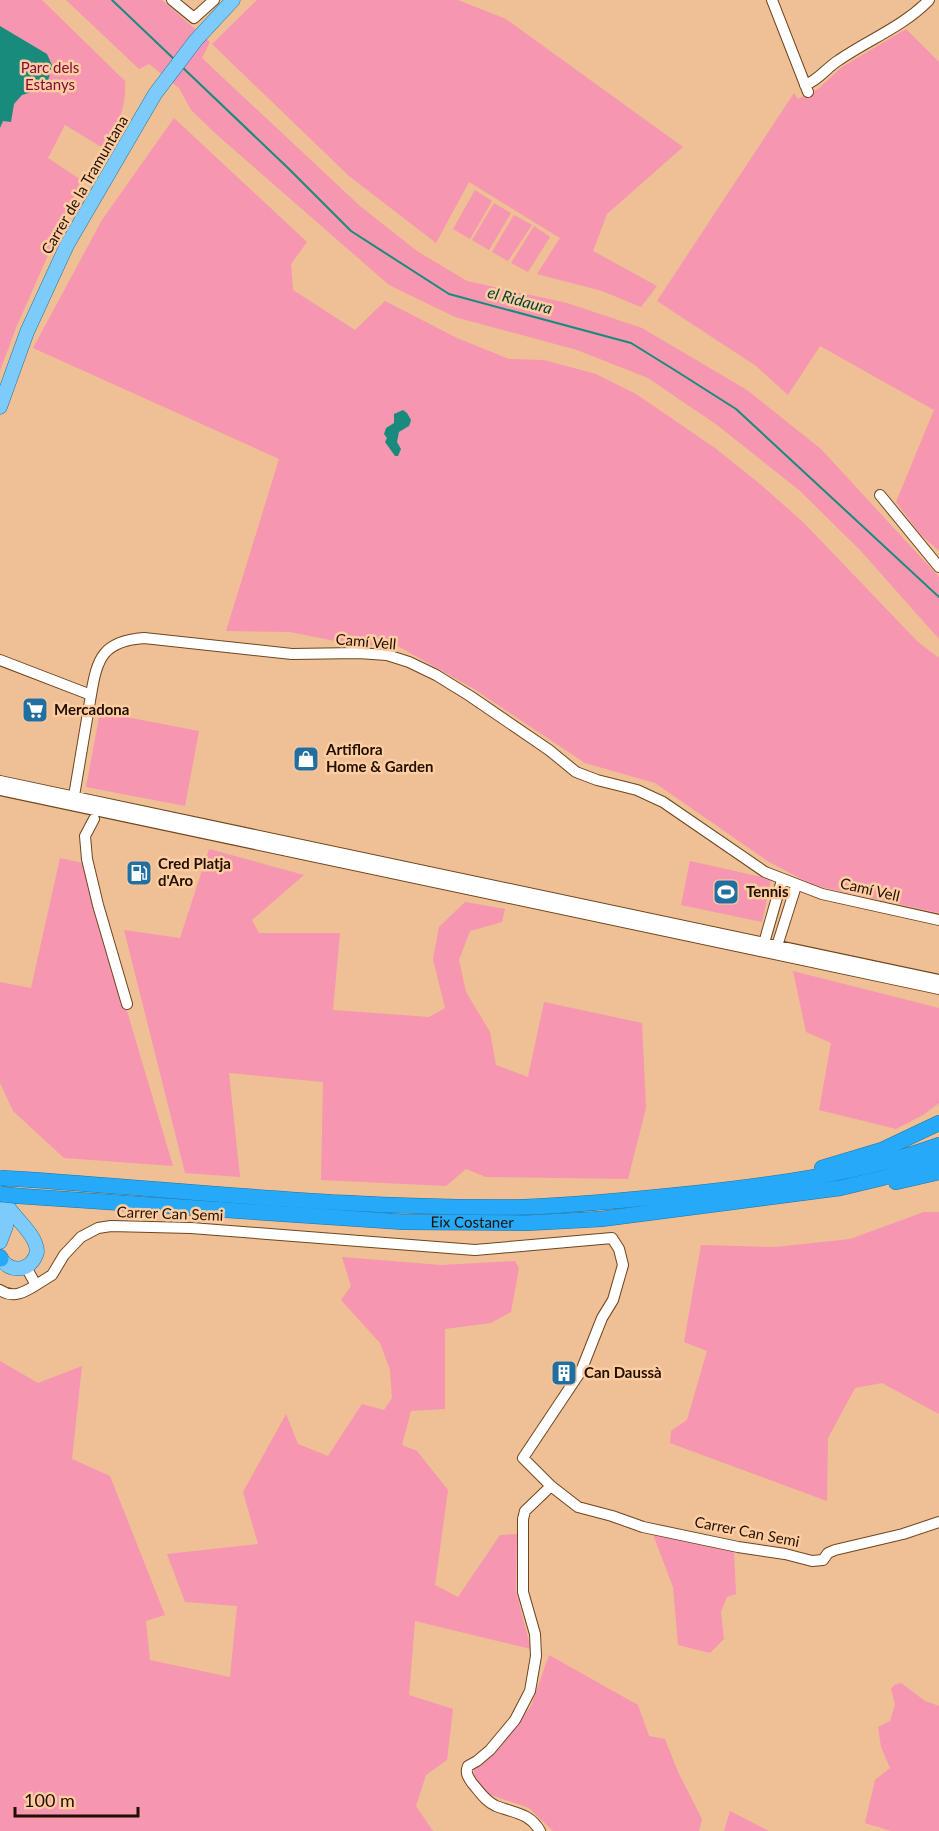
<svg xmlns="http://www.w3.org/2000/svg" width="939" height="1831" font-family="Lato,sans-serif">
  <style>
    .green { fill: #f696b1 }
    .water { fill: #198b7d }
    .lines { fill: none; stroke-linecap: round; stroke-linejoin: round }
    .stream { stroke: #198b7d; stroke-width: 2 }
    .minor-casing { stroke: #6f461e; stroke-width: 12 }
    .major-casing { stroke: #2473a2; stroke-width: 15 }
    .highway-casing { stroke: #2473a2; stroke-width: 16 }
    .minor { stroke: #fff; stroke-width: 10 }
    .major { stroke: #7ccbfb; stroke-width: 14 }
    .highway { stroke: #25a9f8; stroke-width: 15 }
    .highway-bridge-casing { stroke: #2473a2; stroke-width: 16; stroke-linecap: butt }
    .highway-bridge { stroke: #25a9f8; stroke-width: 15 }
    .labels { text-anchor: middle; stroke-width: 5; stroke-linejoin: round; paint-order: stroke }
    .park-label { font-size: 15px; fill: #820d41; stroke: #fdcca1 }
    .street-label { font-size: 15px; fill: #211002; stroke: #fdcca1 }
    .poi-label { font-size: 15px; font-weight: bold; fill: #211002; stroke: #fdcca1; text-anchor: start }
    .water-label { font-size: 16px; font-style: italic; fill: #02433b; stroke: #fdcca1 }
  </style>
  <rect width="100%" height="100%" fill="#efbf95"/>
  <!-- green -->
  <path class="green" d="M0 0H42L125 81C126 113 118 120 103 148L65 125 48 158 81 180 16 328 0 371Z
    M66 0H162L210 42 202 58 221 76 360 206 417 251 467 281 567 303 642 328 747 390 821 449 939 577V639L860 550 799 490 717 425 648 378 577 350 455 317 389 285 216 134 191 110 179 88 149 64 139 69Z
    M257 0H458L506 19 683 147 607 214 593 251 657 286 641 307 602 291 537 274 560 238 469 182 436 243 349 176 212 44Z
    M906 29 939 62V551L920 534 896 502 934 410 820 346 788 395 756 366 657 301 794 93 798 99 818 89 842 67Z
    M174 118 307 242 291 264 293 290 355 330 385 301 457 338 509 359 544 360 596 374 636 394 715 448 760 484 804 523 918 642 939 658V913L813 885 769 862 655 783 585 763 474 689 396 645H355L290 632 226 631 279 459 33 348 102 220Z
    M475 190 492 201 470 239 453 229Z
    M494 203 511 213 489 250 472 240Z
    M514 215 532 225 508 261 492 252Z
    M534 226 550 237 528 272 511 263Z
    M100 712 199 731 185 806 86 787Z
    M209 849 304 875 252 920 259 933H340L333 1010 429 1017 445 1008 433 959 439 927 465 902 505 909 502 922 470 931 459 960 466 992 490 1032 496 1065 528 1077 544 1002 642 1023 646 1108 628 1179 486 1177 466 1169 446 1186 321 1180 323 1082 229 1073 240 1177 185 1173 124 930 180 938Z
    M60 858 83 863 173 1166 64 1158 13 1111 0 1083V982L31 988Z
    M690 861 771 879 762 922 681 905Z
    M793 971 939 1008V1103L923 1115 896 1129 819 1110 831 1043 806 1032Z
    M924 1212H939V1414L882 1383 855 1388 828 1438 827 1501 670 1443 671 1431 687 1420 707 1351 684 1342 701 1245 775 1247 850 1239Z
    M342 1257 441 1265 515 1261 519 1268 511 1312 491 1323 445 1329V1409L411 1411 402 1445 417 1451 448 1490 435 1585 458 1597 500 1535 517 1534 516 1591 531 1649 415 1621 409 1695 453 1709 447 1760 426 1775 416 1806 433 1831H0V1361L38 1383 82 1366 72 1459 110 1476 165 1615 146 1621 150 1660 230 1677 237 1606 185 1602 167 1554 258 1544 243 1492 286 1414 298 1444 328 1456 362 1404 384 1410 392 1398 390 1370 380 1343 341 1300 351 1286Z
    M652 1532 734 1551 736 1594 727 1597 721 1612 724 1639 710 1653 678 1645 673 1587Z
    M549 1655 638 1705 649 1736 665 1739 678 1772 702 1819 699 1831H553L529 1808 485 1793 473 1779 474 1769 495 1753 531 1706Z
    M901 1683 925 1701 939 1706V1831H891L865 1823 875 1780 890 1768 881 1747 878 1727 890 1721 895 1705 891 1689 894 1685Z
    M730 1811 769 1831H724Z"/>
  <!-- water -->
  <path class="water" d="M0 26 47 54 52 65 48 81 38 90 22 95 14 104 11 122 3 121 0 128Z
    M403 410 407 413 411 420 409 426 399 432 397 442 401 449 398 456H395L385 442 387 438 384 434 386 428 394 423V414Z"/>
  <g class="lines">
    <!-- stream -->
    <path class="stream" d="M112 0 175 60
      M181 66 288 168 351 231 449 294 631 343 673 369 736 409 939 597"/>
    <!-- minor casing -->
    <g class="minor-casing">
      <path id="minor" d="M172 0 194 18 214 0
        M772 0 808 92
        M805 85C819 80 826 68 839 60 868 40 904 26 929 0
        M880 495 939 567
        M0 660 91 695C97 658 103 641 144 638L292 654 358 653 387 655 409 662 436 675 470 696 549 750 576 772 597 780 637 790 663 802 765 872 822 894 939 920
        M0 781 939 980
        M0 790 939 989
        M74 796 91 695
        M94 819 85 836 87 859 98 905 127 1004
        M764 943 782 880
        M777 946 796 886
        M36 1285 52 1275 64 1255 81 1237 98 1228 111 1226 191 1228 475 1250 612 1238 619 1249 623 1265 613 1300 602 1318 581 1371 523 1458 551 1486 578 1507 612 1516 643 1527 738 1547 785 1554 812 1561 823 1560 828 1553 835 1550 903 1534 939 1522
        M0 1290C13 1299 25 1292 36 1285L26 1267
        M540 1831C530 1813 514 1813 496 1806 485 1801 480 1792 472 1783 468 1777 465 1773 468 1766L477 1761 490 1750 515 1720 530 1691 536 1656 535 1634 523 1592V1519L525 1511 551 1486"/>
    </g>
    <!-- major casing -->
    <g class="major-casing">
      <path id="major" d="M0 407 27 332 67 245 155 94 196 40 233 0
        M0 1242 6 1226 7 1204
        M0 1257C10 1275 32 1271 37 1252 37 1235 16 1220 7 1205"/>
    </g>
    <!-- highway casing -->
    <g class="highway-casing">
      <g id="highway">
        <path d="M822 1168 882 1150 939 1123"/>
        <path d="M18 1179C187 1190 356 1210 525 1207 583 1205 640 1199 697 1193 779 1184 861 1173 939 1145"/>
        <path d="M896 1182 939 1172"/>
        <path id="s1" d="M19 1196 404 1222 526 1223 601 1219 840 1188 882 1178 939 1159"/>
        <path d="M0 1257 1 1259"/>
      </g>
    </g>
    <!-- minor -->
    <use href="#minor" class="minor"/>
    <!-- major -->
    <use href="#major" class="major"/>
    <!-- highway -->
    <use href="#highway" class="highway"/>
    <!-- highway-bridge casing -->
    <g class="highway-bridge-casing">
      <path id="highway-bridge" d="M0 1178 18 1179
        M0 1194 19 1196"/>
    </g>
    <!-- highway-bridge -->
    <use href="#highway-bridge" class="highway-bridge"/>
  </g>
  <!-- icons -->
  <defs>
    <g id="supermarket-square" transform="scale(1.35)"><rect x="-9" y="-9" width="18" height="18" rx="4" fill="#216fa1" stroke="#fdcca1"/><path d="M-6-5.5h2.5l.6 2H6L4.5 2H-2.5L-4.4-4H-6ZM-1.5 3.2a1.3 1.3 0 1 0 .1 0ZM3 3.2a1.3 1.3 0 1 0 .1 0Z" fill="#fff"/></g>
    <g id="shop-square" transform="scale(1.35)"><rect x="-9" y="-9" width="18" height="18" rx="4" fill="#216fa1" stroke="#fdcca1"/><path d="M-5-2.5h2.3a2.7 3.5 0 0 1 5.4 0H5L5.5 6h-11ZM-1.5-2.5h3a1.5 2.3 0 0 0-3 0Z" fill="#fff"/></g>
    <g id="fuel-square" transform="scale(1.35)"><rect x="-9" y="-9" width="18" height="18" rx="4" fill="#216fa1" stroke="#fdcca1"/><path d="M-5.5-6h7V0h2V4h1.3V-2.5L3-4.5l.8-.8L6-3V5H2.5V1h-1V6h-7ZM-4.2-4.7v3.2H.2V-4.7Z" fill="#fff"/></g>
    <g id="stadium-square" transform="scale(1.35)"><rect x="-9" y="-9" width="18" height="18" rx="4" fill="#216fa1" stroke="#fdcca1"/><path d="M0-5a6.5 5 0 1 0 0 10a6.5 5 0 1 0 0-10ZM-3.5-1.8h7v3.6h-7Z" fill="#fff"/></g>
    <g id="building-square" transform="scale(1.35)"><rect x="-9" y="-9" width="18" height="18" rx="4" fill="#216fa1" stroke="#fdcca1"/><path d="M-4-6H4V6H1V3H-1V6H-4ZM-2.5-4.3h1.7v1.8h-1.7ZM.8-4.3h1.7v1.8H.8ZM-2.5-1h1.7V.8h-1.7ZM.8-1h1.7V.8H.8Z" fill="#fff"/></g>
  </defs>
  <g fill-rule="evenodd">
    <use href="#supermarket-square" x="35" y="710"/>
    <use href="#shop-square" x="306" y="759"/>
    <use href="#fuel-square" x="139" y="873"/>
    <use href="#stadium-square" x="726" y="892"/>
    <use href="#building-square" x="564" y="1373"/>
  </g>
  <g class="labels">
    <!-- park labels -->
    <g class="park-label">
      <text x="50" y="73">Parc dels<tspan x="50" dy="17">Estanys</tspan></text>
    </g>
    <!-- street labels -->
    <g class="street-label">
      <text transform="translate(85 185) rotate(-60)" y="5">Carrer de la Tramuntana</text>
      <text transform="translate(366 642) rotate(5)" y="5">Camí Vell</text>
      <text transform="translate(870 890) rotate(13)" y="5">Camí Vell</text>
      <text transform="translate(170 1214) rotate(2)" y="5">Carrer Can Semi</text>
      <text dy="5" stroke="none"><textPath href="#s1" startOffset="454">Eix Costaner</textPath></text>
      <text transform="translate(747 1532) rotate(11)" y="5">Carrer Can Semi</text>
    </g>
    <!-- poi labels -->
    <g class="poi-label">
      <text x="54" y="715">Mercadona</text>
      <text x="326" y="755">Artiflora<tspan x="326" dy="17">Home &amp; Garden</tspan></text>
      <text x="158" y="869">Cred Platja<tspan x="158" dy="17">d'Aro</tspan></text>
      <text x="746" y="897">Tennis</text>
      <text x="584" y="1378">Can Daussà</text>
    </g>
    <!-- water labels -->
    <g class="water-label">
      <text transform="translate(520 300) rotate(15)" y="6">el Ridaura</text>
    </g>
  </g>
  <!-- scale -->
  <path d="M15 1807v9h123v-9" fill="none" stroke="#211002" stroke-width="3"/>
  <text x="24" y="1807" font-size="18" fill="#211002" stroke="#fdcca1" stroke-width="4.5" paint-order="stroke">100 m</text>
</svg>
